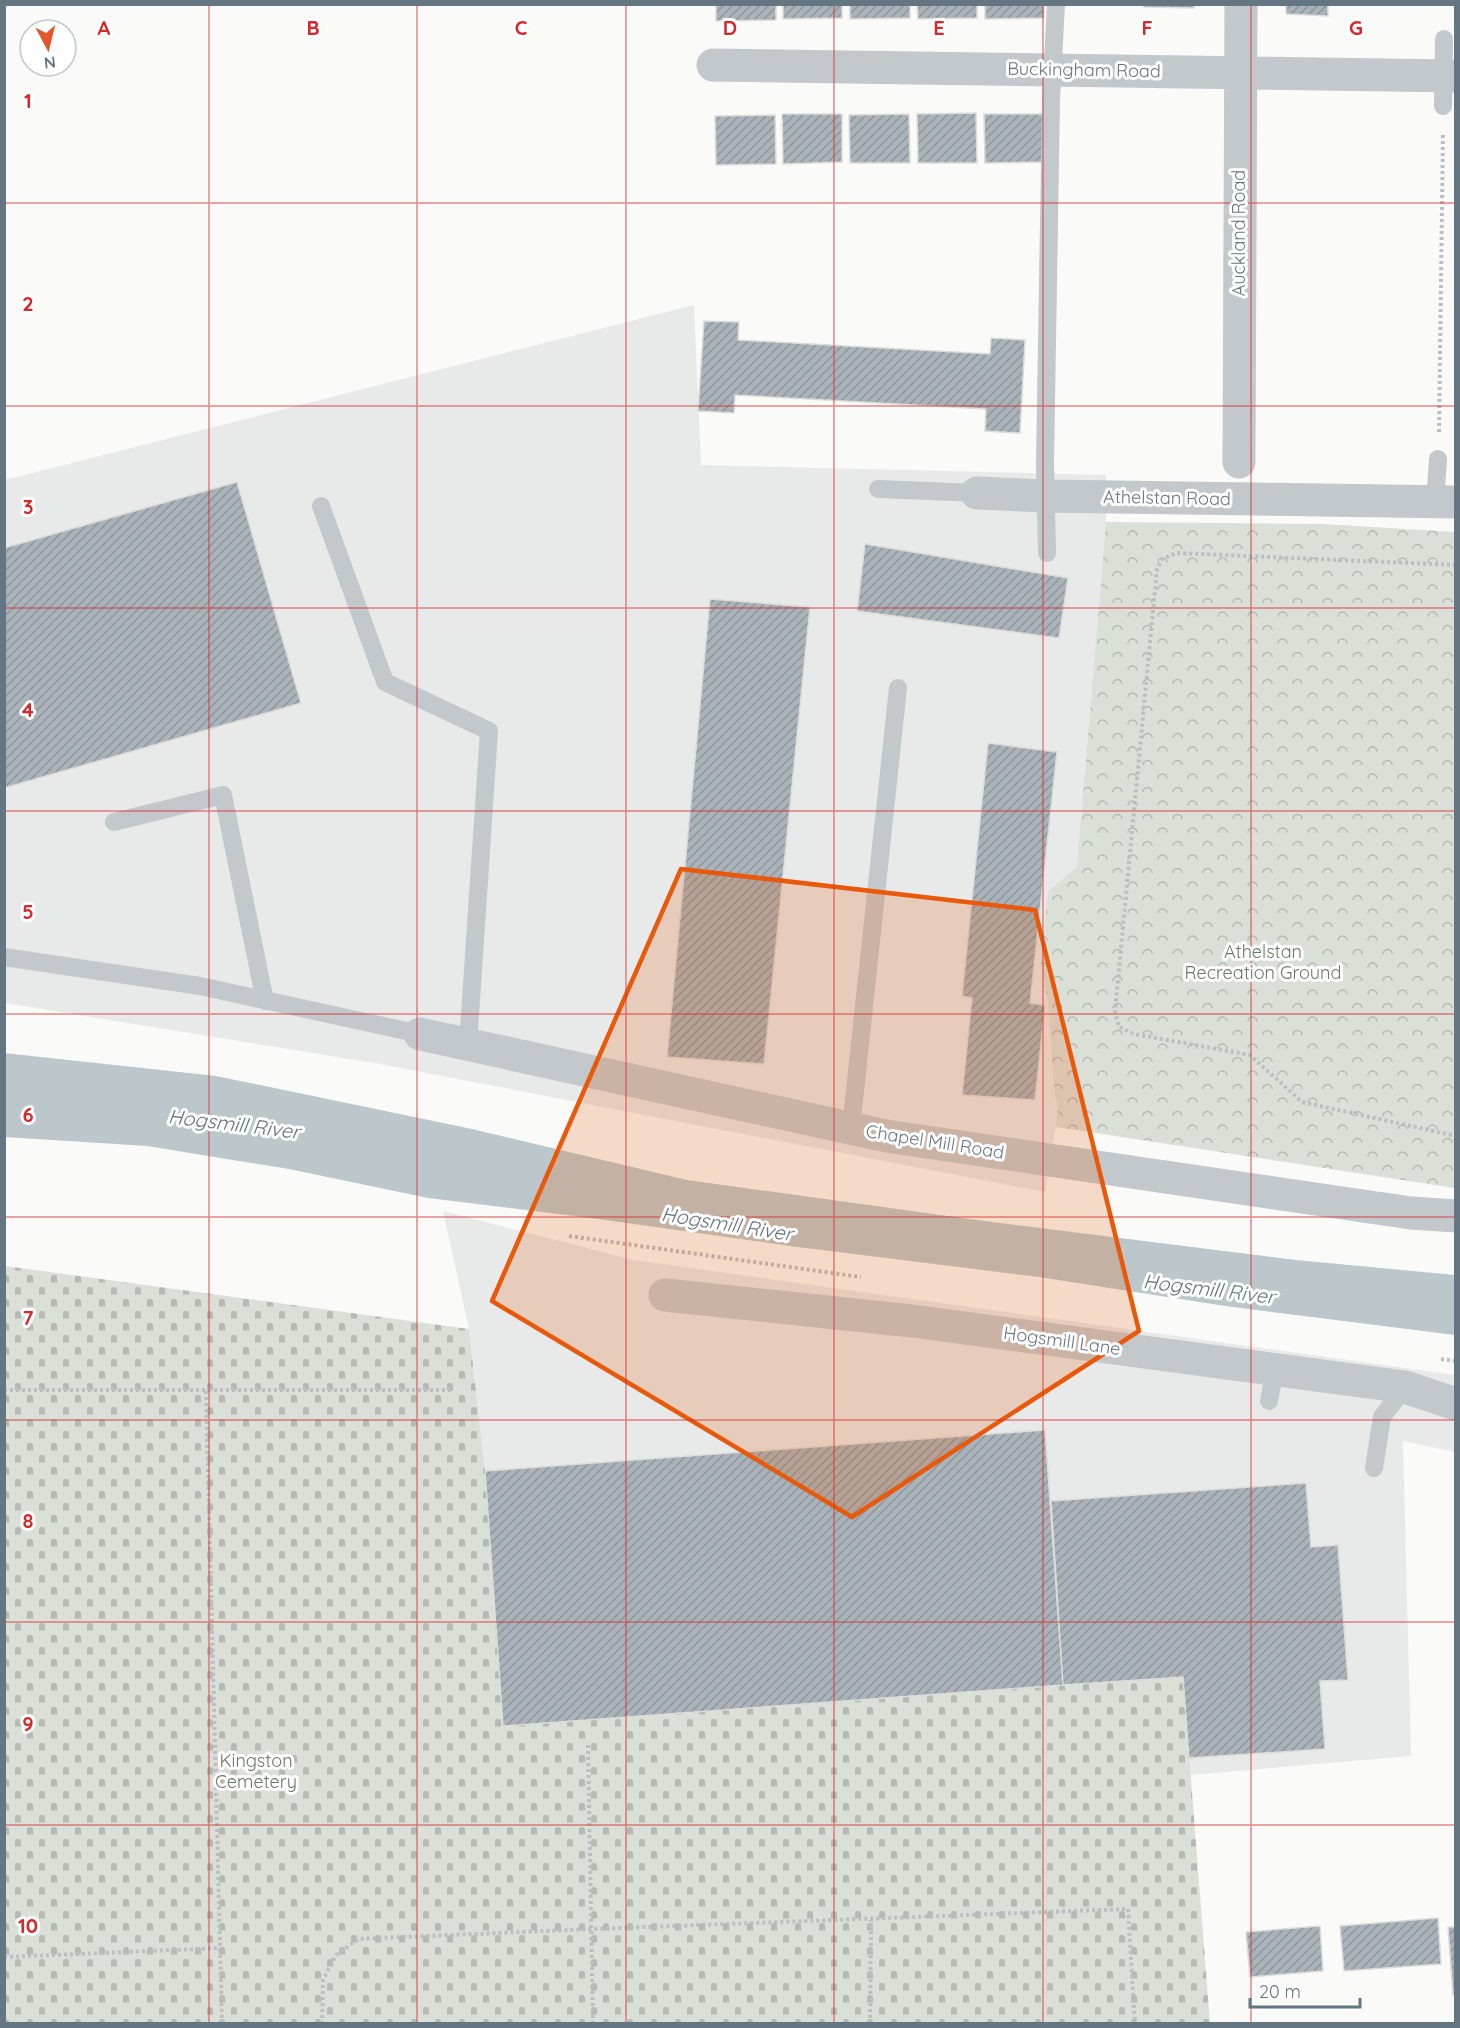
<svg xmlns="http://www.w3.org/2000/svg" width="1460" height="2028" font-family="Quicksand,sans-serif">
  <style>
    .built { fill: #e8e9e9 }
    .forest { fill: url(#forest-crowns) }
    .cemetery { fill: url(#cemetery-stones) }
    .water { fill: #bbc7cb }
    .building { fill: url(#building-hatch); stroke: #dcdcda; stroke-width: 1.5 }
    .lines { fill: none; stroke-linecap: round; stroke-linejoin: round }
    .path { stroke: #bbbfc2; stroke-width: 4; stroke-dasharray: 3 3; stroke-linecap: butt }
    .lane { stroke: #c3c8cc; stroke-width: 18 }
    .street { stroke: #c3c8cc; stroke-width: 33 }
    .marked { fill: #e8590c; fill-opacity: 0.2; stroke: #e8590c; stroke-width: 4.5; stroke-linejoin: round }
    .grid { fill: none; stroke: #d62828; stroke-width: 1.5; stroke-opacity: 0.55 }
    .labels { text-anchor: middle; stroke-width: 6; stroke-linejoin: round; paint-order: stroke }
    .street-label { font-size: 18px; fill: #657683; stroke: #fff }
    .park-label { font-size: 18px; fill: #687a64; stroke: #fff }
    .water-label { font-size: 20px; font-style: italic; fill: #60757c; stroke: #fff }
    .grid-label { font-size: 20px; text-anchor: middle; font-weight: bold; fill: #d62828; stroke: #fff; stroke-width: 6; stroke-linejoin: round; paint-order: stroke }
  </style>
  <defs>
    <pattern id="forest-crowns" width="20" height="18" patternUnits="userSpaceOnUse" patternTransform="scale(1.5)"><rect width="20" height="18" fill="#dadfd7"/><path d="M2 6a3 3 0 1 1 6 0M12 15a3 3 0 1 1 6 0" fill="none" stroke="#b4b9b4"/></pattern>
    <pattern id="cemetery-stones" width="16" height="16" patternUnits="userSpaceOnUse" patternTransform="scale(1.5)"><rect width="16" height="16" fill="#dadfd7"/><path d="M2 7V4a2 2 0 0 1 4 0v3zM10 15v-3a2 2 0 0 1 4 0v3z" fill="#b4b9b4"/></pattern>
    <pattern id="building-hatch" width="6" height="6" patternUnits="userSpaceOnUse" patternTransform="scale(1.5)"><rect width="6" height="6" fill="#aab3b9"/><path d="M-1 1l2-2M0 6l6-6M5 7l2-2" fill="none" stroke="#8e969c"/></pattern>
  </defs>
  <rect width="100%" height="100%" fill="#fafaf8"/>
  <!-- built -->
  <path class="built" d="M694 305 701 465 1106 475V522L1056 1127 1045 1192 380 1064 5 1003V480Z
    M443 1211 633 1260 1455 1375V1452L1403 1441 1411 1756 1190 1775 1183 1677 503 1726 485 1471 469 1329Z"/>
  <!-- forest -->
  <path class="forest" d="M1106 522 1324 524 1455 532V1188L1056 1127 1058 1100 1055 1097 1048 1002 1041 964 1048 891 1077 867Z"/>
  <!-- cemetery -->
  <path class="cemetery" d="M5 1266 469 1329 485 1471 503 1725 1183 1677 1210 2023 5 2024Z"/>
  <!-- water -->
  <path class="water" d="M4 1053 216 1076 472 1129 687 1180 969 1219 1296 1260 1455 1275V1335L1225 1306 1039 1277 790 1246 591 1218 428 1198 289 1169 147 1146 5 1137Z"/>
  <!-- building -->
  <path class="building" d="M716 4H776V20L716 21Z
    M783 4H842V18L783 19Z
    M850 4H910V18L850 19Z
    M917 4H977V18L918 19Z
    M985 4H1044V18L985 19Z
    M1145 4H1194V8L1144 7Z
    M1286 4H1328V16L1286 14Z
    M976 113 977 163H918L917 114Z
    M782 114H842V162L783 164Z
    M909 114 910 163H850L849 115Z
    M984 114H1044V162L985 163Z
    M775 115 776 164 716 165 715 116Z
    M704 321 739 322 738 340 990 354 991 338 1025 340 1020 433 985 431 986 409 735 395 734 413 698 411Z
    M237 482 301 703 4 788V548Z
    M865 544 1068 578 1059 638 857 611Z
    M710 599 810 607 764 1064 667 1057Z
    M988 743 1057 752 1030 1003 1045 1005 1035 1100 962 1095 972 998 962 996Z
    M1045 1430 1063 1685 503 1726 485 1471Z
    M1306 1483 1311 1547 1338 1545 1348 1680 1320 1681 1325 1749 1189 1758 1183 1677 1063 1685 1051 1501Z
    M1438 1918 1441 1964 1344 1971 1340 1926Z
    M1320 1926 1323 1971 1250 1977 1246 1932Z
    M1448 1927H1456V1995H1453Z"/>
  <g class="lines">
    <!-- path -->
    <path class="path" d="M1439 432 1443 134
      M1456 565 1176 553 1162 559 1157 569 1115 1011 1119 1027 1134 1034 1250 1055 1302 1102 1456 1136
      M569 1236 861 1277
      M1441 1359 1456 1361
      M4 1390H454
      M206 1391 222 2024
      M588 1745 593 2024
      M4 1957 220 1948
      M322 2024 323 1980 336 1955 358 1939 592 1929 1128 1909 1135 2024
      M870 2024 871 1920"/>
    <!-- lane -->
    <path class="lane" d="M1443 106 1444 39
      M878 489 977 493
      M1435 502 1438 459
      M321 506 385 682 489 731 468 1045
      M1047 553 1045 464 1051 100 1056 4
      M114 822 223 795 265 1001
      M4 957 200 986 420 1034
      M851 1128 898 688
      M1269 1401 1275 1370
      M1374 1468 1382 1417 1405 1387"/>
    <!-- street -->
    <path class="street" d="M713 65 1456 76
      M1239 462 1241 4
      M977 493 1045 496 1456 502
      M420 1034 886 1136 1411 1213 1456 1216
      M665 1295 912 1321 1405 1387 1456 1404"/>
  </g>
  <!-- marked area -->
  <path class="marked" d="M681 869 1035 910 1139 1331 852 1517 492 1301Z"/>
  <!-- grid -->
  <path class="grid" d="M209 4V2024M417 4V2024M626 4V2024M834 4V2024M1043 4V2024M1251 4V2024M4 203H1456M4 406H1456M4 608H1456M4 811H1456M4 1014H1456M4 1217H1456M4 1420H1456M4 1622H1456M4 1825H1456"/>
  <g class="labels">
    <!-- street labels -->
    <g class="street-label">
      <text transform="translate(1084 70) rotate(1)" y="6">Buckingham Road</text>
      <text transform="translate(1239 233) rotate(-90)" y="6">Auckland Road</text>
      <text transform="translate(1167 498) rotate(1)" y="6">Athelstan Road</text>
      <text transform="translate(935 1142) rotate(9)" y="6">Chapel Mill Road</text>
      <text transform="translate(1062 1341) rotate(8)" y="6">Hogsmill Lane</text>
    </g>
    <!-- park labels -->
    <g class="park-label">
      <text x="1263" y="958">Athelstan<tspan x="1263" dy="21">Recreation Ground</tspan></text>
      <text x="256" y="1767">Kingston<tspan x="256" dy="21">Cemetery</tspan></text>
    </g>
    <!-- water labels -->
    <g class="water-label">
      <text transform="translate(234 1124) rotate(7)" y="7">Hogsmill River</text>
      <text transform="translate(727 1224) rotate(9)" y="7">Hogsmill River</text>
      <text transform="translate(1209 1289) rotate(7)" y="7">Hogsmill River</text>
    </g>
  </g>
  <g class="grid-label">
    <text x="104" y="35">A</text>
    <text x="313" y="35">B</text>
    <text x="521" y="35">C</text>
    <text x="730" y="35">D</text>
    <text x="939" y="35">E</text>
    <text x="1147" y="35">F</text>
    <text x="1356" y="35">G</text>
    <text x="28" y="108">1</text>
    <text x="28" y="311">2</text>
    <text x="28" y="514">3</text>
    <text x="28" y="717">4</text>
    <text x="28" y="919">5</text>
    <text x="28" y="1122">6</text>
    <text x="28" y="1325">7</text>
    <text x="28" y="1528">8</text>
    <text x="28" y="1731">9</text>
    <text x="28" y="1933">10</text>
  </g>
  <!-- border -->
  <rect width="1460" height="2028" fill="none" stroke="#657683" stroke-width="12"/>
  <!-- north arrow -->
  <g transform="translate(48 48) rotate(173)"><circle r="28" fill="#ffffff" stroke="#c1c8cd" stroke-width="1.5"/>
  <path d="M0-4.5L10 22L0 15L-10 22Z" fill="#e4572e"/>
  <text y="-9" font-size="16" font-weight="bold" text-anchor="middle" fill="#657683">N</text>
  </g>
  <!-- scale -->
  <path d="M1250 1998v9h110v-9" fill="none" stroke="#657683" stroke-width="3"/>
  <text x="1259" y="1998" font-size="18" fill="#657683" stroke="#ffffff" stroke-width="4.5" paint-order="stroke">20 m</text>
</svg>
